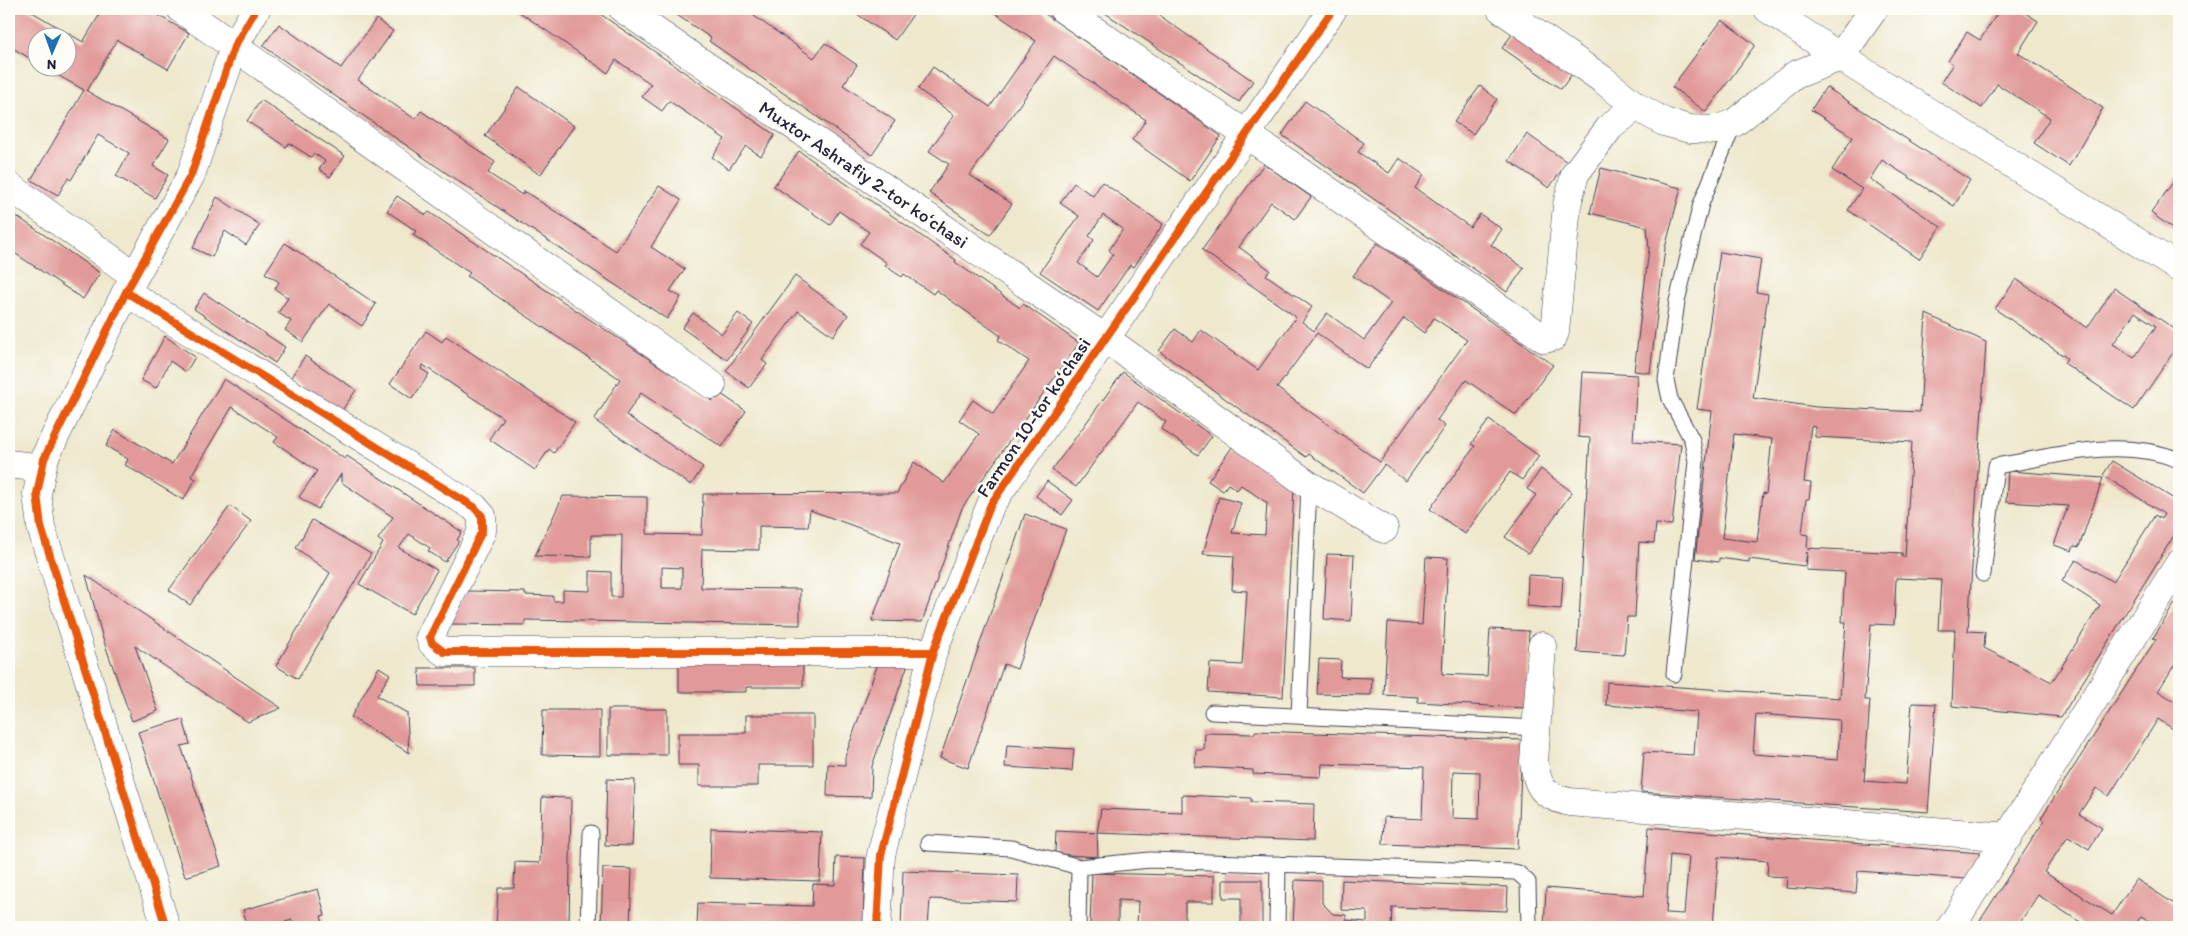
<svg xmlns="http://www.w3.org/2000/svg" width="2188" height="936" font-family="Itim,sans-serif">
  <style>
    .building { fill: #e19a99; fill-rule: evenodd }
    .lines { fill: none; stroke-linecap: round; stroke-linejoin: round }
    .service-casing { stroke: #414051; stroke-width: 17 }
    .minor-casing { stroke: #414051; stroke-width: 29 }
    .service { stroke: #fff; stroke-width: 15 }
    .minor { stroke: #fff; stroke-width: 28 }
    .cycleway-casing { stroke: #fdfcf7; stroke-width: 11 }
    .cycleway { stroke: #e8590c; stroke-width: 8 }
    .labels { text-anchor: middle; stroke-width: 5; stroke-linejoin: round; paint-order: stroke }
    .street-label { font-size: 19px; fill: #22223b; stroke: #fdfcf7 }
  </style>
  <rect width="100%" height="100%" fill="#fdfcf7"/>
  <filter id="ink" filterUnits="userSpaceOnUse"><feTurbulence type="fractalNoise" baseFrequency=".02" numOctaves="2"/><feDisplacementMap in="SourceGraphic" scale="10" xChannelSelector="R" yChannelSelector="G"/><feConvolveMatrix kernelMatrix="1 2 1 2 8 2 1 2 1" color-interpolation-filters="sRGB"/></filter>
  <filter id="wash" filterUnits="userSpaceOnUse"><feTurbulence type="fractalNoise" baseFrequency=".0096" numOctaves="4" result="noise"/><feDisplacementMap in="SourceGraphic" scale="20" xChannelSelector="R" yChannelSelector="G"/><feGaussianBlur stdDeviation="1.12" result="paint"/><feColorMatrix in="noise" values="0 0 0 0 0 0 0 0 0 0 0 0 0 0 0 0 0 1.4 0 .05"/><feComposite in="paint" operator="in"/></filter>
  <g filter="url(#wash)">
    <rect width="100%" height="100%" fill="#eee8cd"/>
    <g id="blocks">
      <!-- building -->
      <path class="building" d="M9 9H27L83 42 103 9H147L189 33 168 69 117 40 87 91 169 139 153 166 168 175 155 198 116 176 129 153 98 135 71 180 68 178 58 195 31 180 84 90 45 68H68V38H38V63L9 46Z
        M515 9H593L775 135 761 156 746 146 729 169 712 157 725 139 669 101 662 111 642 97 651 84 616 60 608 73Z
        M668 9H724L729 12 732 9H759L754 16 814 58 825 43 857 65 843 85 895 121 872 155 709 41 711 38Z
        M856 9H917L895 40 854 12Z
        M989 9H1038L1221 136 1190 181 1132 140 1146 120 1054 56 970 175 1012 204 990 235 929 193 949 164 929 151 954 115 918 89 933 67 990 107 1036 41Z
        M1099 9H1165L1160 16 1253 81 1239 102Z
        M2000 9H2019L2038 21 2018 53 2103 108 2069 166 2034 143 2050 118 1997 84 1982 108 1941 82 1953 64 1948 61 1967 32 1980 40Z
        M376 19 393 31 358 80 415 119 421 111 495 162 488 173 522 195 524 191 616 251 659 186 681 200 651 247 685 269 670 291 681 297 667 319 455 179 263 46 279 24 341 68Z
        M1722 20 1755 45 1706 112 1672 87Z
        M1516 29 1575 70 1561 89 1502 48Z
        M1480 86 1497 99 1473 134 1454 122Z
        M519 87 574 126 540 175 485 136Z
        M1826 87 1970 180 1954 206 1882 160 1870 179 1941 227 1919 259 1848 210 1862 189 1832 170 1853 137 1811 110Z
        M261 100 345 156 330 177 319 169 325 161 314 153 311 157 289 143 286 147 247 121Z
        M1305 101 1364 143 1358 152 1389 173 1399 158 1424 175 1415 188 1470 227 1480 214 1502 229 1491 245 1524 268 1507 292 1282 135Z
        M1527 134 1567 162 1549 188 1509 161Z
        M799 151 956 260 955 262 1020 308 1023 304 1079 343 962 508 922 622 872 621 900 543 810 510 808 527 759 526V550L702 549 701 588 800 589V625L525 620V625L450 624 466 591 525 592V595L553 596V601H563V590L590 591V571L611 572V597H621L622 535H591V557L535 556 563 496 647 497V534L702 535 703 494 897 493 914 462 944 483 979 434 959 420 973 400 993 414 1029 361 998 340 1001 336 936 290 933 294 904 274 902 277 885 266 887 263 860 244 869 232 839 211 830 225 774 186ZM662 567 682 568V588H662Z
        M1264 164 1311 197 1295 219 1271 202 1239 247 1270 270 1266 275 1312 307 1302 322 1314 331 1327 313 1364 340 1391 303 1353 276 1377 243 1553 365 1516 415 1466 380 1437 420 1445 426 1406 481 1384 465 1363 493 1309 454 1306 457 1159 351 1175 329 1193 342 1201 330 1258 370 1296 317 1202 250ZM1404 318 1424 333 1434 318 1467 340 1380 462 1277 388 1317 333 1367 369Z
        M1601 168 1681 188 1665 248 1650 373 1634 371 1649 249 1647 227 1590 213Z
        M2179 174V233L2151 213Z
        M1102 182 1163 224 1134 267 1130 265 1098 311 1040 272 1079 216 1060 203 1074 183 1093 196ZM1103 215 1123 229 1109 250 1113 254 1097 277 1078 263 1094 240 1089 236Z
        M397 196 426 215 429 212 712 401 718 392 746 411 722 447 641 393 626 415 703 467 691 485 594 420 620 379 467 276 470 273 413 235 416 231 387 211Z
        M217 197 260 225 246 245 225 231 212 257 193 248Z
        M9 211 100 273 83 299 13 252 9 259Z
        M285 243 376 304 362 326 329 304 303 342 285 330 291 321 278 313 288 298 275 289 279 282 265 273Z
        M1720 252 1761 259 1756 292 1768 294 1753 398 1816 407 1920 412 1926 314 1986 342 1968 631 1985 632 1984 648 2052 682 2100 605 2062 581 2076 560 2113 582 2155 515 2161 519 2164 514 2103 475 2112 461 2179 502V520L2175 527 2178 529 2061 717 1952 706 1955 630H1938L1941 580 1896 578 1894 625 1871 624 1865 700H1870L1864 781 1906 784 1912 703 1936 704 1928 812 1641 792 1644 752 1694 755 1697 712 1606 705 1607 682 1840 698 1846 622H1842L1845 572 1806 570 1807 552 1805 566 1749 559V562L1719 558V562L1695 559 1712 411 1697 409ZM1811 426 1815 427V437L1912 442 1905 557H1902V553L1807 548 1808 535 1802 534 1806 499H1809L1811 483 1804 482ZM1734 434 1772 439 1766 494 1763 493 1757 542 1722 538ZM1756 714 1840 720 1838 760 1753 754Z
        M795 276 848 315 833 336 798 311 762 360 767 364 749 388 726 371Z
        M2016 279 2087 328 2114 288 2179 332V344L2134 410 2064 363 2067 358 1995 309ZM2135 312 2156 326 2134 358 2113 344Z
        M204 293 285 347 275 363 194 309Z
        M693 313 722 334 738 313 753 324 727 360 682 328Z
        M426 331 442 342 446 336 575 422 554 453 549 449 535 470 489 439 503 418 423 365 421 369 429 374 412 399 390 384Z
        M165 336 195 357 186 372 170 361 156 388 141 380Z
        M305 356 356 390 340 413 290 379Z
        M1123 372 1212 436 1198 455 1161 429 1166 422 1138 402 1076 487 1052 470Z
        M1582 372 1637 375 1633 441 1681 444 1672 525 1656 524 1654 543 1639 542 1635 617H1627L1624 655 1577 652 1590 438 1578 437Z
        M224 379 345 459 347 456 462 532 457 540 459 541 445 562 428 551 430 548 409 534 399 548 437 570 412 614 359 584 383 543 378 539 393 517 341 482V474L318 509 299 497 317 471 274 442 278 437 232 407 191 476 196 479 183 500 125 465 128 459 106 446 115 430 172 464Z
        M1489 420 1539 456 1522 480 1510 472 1465 534 1430 509 1475 446 1471 444Z
        M1233 446 1294 489 1283 697 1208 692 1210 663 1242 665 1247 591 1232 590 1234 556 1203 554 1219 497 1241 503 1232 533 1265 535 1267 503 1241 485 1237 490 1228 484 1223 491 1208 481Z
        M1541 469 1572 492 1528 554 1505 537 1536 495 1527 489Z
        M2008 471 2103 478 2079 547 2074 546 2072 551 2054 545 2068 506 2006 502Z
        M1047 481 1073 500 1062 515 1036 496Z
        M230 506 251 521 190 605 169 590Z
        M1025 514 1066 529 1017 669 1004 664 968 768 940 758Z
        M312 520 371 554 298 679 276 666 330 573 296 548Z
        M1327 554 1354 555 1351 621 1324 619Z
        M1426 557 1448 558 1442 674 1487 676 1490 629 1529 631 1525 708 1418 702V697L1384 695 1388 622 1422 625Z
        M86 575 281 708 248 722 135 646 158 711 132 721 103 639Z
        M1528 575 1563 577 1561 609 1527 606Z
        M2179 597V650L2177 653 2179 658 2158 691 2179 704V733L2158 719 2109 796 2096 788 2079 814 2102 828 2089 849 2068 836 2044 872 2112 915 2136 879 2179 907V927H2159L2141 916 2134 927H2088L2038 895 2017 927H1976L2044 821 2041 818 2156 639 2153 638Z
        M881 655 908 664 872 766 871 797 827 796 828 764 845 765V757Z
        M1319 659 1341 660 1340 677 1372 678 1371 695 1317 694Z
        M679 661H803V687H746V692H679Z
        M379 667 390 674 377 696 407 713 409 753 351 717Z
        M419 668H475V686H420Z
        M608 709H667V755H608Z
        M543 710H600V756L542 755Z
        M746 715H813V765H758V786H699V765H678V733H746Z
        M183 719 190 744 181 746 221 866 185 877 138 732Z
        M1255 731 1522 740 1518 849 1383 844 1384 817 1422 819 1424 767 1322 764 1321 777 1253 774V770L1195 767 1196 750H1204L1205 733 1255 734ZM1453 771 1480 772 1479 819 1452 818Z
        M1007 745 1074 749 1072 771 1005 767Z
        M607 779 635 780 632 846 605 845Z
        M1182 795 1251 798V802L1314 804 1313 841 1097 833 1098 857 1055 854 1056 831 1097 833 1101 809 1182 812Z
        M542 797 571 798 569 927H496L498 888H514L515 862 540 863Z
        M1649 827 1720 833 1981 853 1966 879 1858 871 1856 893 1786 888 1787 877 1767 876 1768 861 1718 857 1713 927H1544L1546 888 1644 896ZM1670 855 1689 857 1684 914 1666 913Z
        M711 828 822 832 820 881 710 878Z
        M836 857 865 858 863 927H697L698 903 812 906 813 884 835 885Z
        M603 868 632 869 630 927H601Z
        M903 871 1018 875 1017 902 930 899 928 927H901Z
        M1092 873 1214 876V902H1185V927H1137L1138 901 1118 900V927H1090Z
        M1223 880H1262V927H1241V898H1223Z
        M1295 880 1322 881V903L1333 914 1346 915V920L1367 922V911L1341 910 1342 880 1508 887 1507 911 1392 907 1391 927H1293Z
        M318 889 325 915 321 916 324 927H298L297 923 293 924 292 920 268 927H248L243 910Z
        M1854 923 1893 926V927H1854Z"/>
    </g>
  </g>
  <g filter="url(#ink)">
    <use href="#blocks" fill-opacity="0" stroke="#414051" stroke-width="1"/>
    <g class="lines">
      <!-- service casing -->
      <g class="service-casing">
        <path id="service" d="M1983 574 1996 466C2056 456 2120 436 2179 460
          M1674 674 1696 461 1692 440 1670 399 1666 380 1677 301 1701 204 1734 123
          M1212 712 1535 728
          M1299 716 1309 485
          M928 843 1011 848 1079 867
          M588 927 591 833
          M1078 927 1079 867 1150 860 1514 872 1518 873 1528 882 1529 927
          M1277 927 1278 864"/>
      </g>
      <!-- minor casing -->
      <g class="minor-casing">
        <path id="minor" d="M181 9 712 385
          M623 9 1106 339 1309 485 1384 529
          M1063 9 1545 339 1553 337 1555 332 1567 205 1575 174 1610 127 1636 106
          M1501 9 1602 79 1636 106 1664 122 1690 129 1715 130 1734 123 1795 75 1840 57
          M1768 9 1840 57
          M1874 9 1840 57 2179 268
          M9 186 135 276
          M126 292 474 507 482 516V531L430 637 432 643 444 652H933
          M9 464 42 468
          M1542 646 1534 762C1538 788 1542 795 1569 802L2009 837
          M166 927 41 527 37 494 44 459 126 292 191 175 234 47 256 9
          M877 927 881 855 933 652 991 504 1333 9
          M1951 927 2179 564"/>
      </g>
      <!-- service -->
      <use href="#service" class="service"/>
      <!-- minor -->
      <use href="#minor" class="minor"/>
      <!-- cycleway casing -->
      <g class="cycleway-casing">
        <path id="cycleway" d="M126 292 474 507 482 516V531L430 637 432 643 444 652H933
          M166 927 41 527 37 494 44 459 126 292 191 175 234 47 256 9
          M877 927 881 855 933 652 991 504 1333 9"/>
      </g>
      <!-- cycleway -->
      <use href="#cycleway" class="cycleway"/>
    </g>
  </g>
  <g class="labels">
    <!-- street labels -->
    <g class="street-label">
      <text transform="translate(864 174) rotate(34)" y="7">Muxtor Ashrafiy 2-tor koʻchasi</text>
      <text transform="translate(1033 417) rotate(-56)" y="7">Farmon 10-tor koʻchasi</text>
    </g>
  </g>
  <!-- margin -->
  <rect width="2188" height="936" fill="none" stroke="#fdfcf7" stroke-width="30"/>
  <!-- north arrow -->
  <g transform="translate(52 52) rotate(182)"><circle r="24" fill="#fdfcf7" stroke="#a5a5ac"/>
  <path d="M0-4L9 19L0 12L-9 19Z" fill="#1f6fb2"/>
  <text y="-8" font-size="14" font-weight="bold" text-anchor="middle" fill="#22223b">N</text>
  </g>
</svg>
